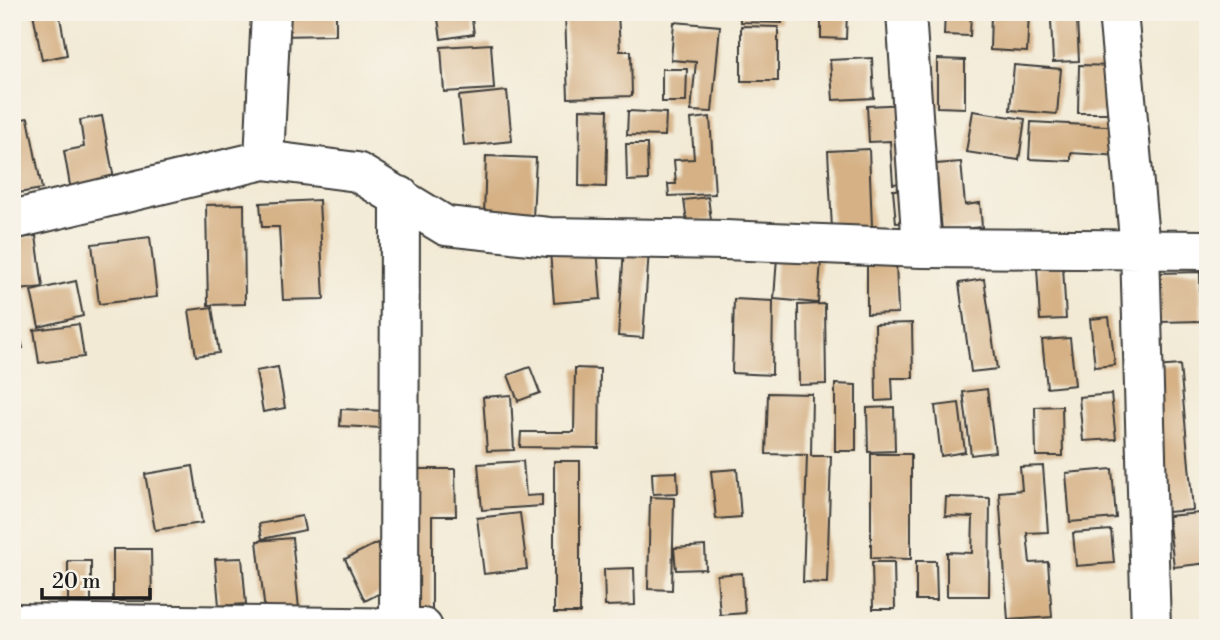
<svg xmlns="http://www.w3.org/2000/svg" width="1220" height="640" font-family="'Libre Bodoni',serif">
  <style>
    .building { fill: #d5b185 }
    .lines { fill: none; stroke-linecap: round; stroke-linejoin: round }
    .minor-casing { stroke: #3c3b38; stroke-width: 42 }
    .minor { stroke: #fff; stroke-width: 38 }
  </style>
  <rect width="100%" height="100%" fill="#f7f3e8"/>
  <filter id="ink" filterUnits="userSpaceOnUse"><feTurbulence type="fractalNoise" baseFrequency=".0143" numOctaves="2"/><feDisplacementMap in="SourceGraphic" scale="14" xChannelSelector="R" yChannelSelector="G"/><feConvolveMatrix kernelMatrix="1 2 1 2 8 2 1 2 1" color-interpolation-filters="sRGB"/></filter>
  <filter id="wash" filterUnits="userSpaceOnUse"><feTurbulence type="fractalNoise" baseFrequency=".00686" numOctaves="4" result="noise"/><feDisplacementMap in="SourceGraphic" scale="28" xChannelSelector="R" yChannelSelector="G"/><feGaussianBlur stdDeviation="1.57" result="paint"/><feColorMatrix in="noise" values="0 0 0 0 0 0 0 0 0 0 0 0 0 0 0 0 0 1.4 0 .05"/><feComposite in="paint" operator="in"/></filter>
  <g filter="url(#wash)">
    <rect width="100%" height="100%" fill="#f2ead5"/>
    <g id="blocks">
      <!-- building -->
      <path class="building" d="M59 12 67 55 42 60 33 13Z
        M275 12H336V35L276 36Z
        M437 12H471L474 34 441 39Z
        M565 12H618L620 51H631L632 96 568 98Z
        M740 12H782V23L740 22Z
        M800 12H847L846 39 821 38V18L800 17Z
        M945 12H971L970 36 944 35Z
        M991 12H1029L1027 52 990 50Z
        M1077 19 1079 61 1053 62 1051 20Z
        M674 22 720 26 712 112 691 111 696 62 671 60Z
        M741 26 778 27V81H741Z
        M491 44 494 89 444 92 441 47Z
        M872 58 874 98 833 100 830 60Z
        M937 59 965 60V108L937 107Z
        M1014 65 1061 69 1057 114 1010 110Z
        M1079 65 1116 66 1115 113H1078Z
        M662 69H687L686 102H662Z
        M507 91 512 141 464 146 459 96Z
        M907 104 912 182 893 184 890 141 869 142 867 106Z
        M580 109 608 110 606 187 579 186Z
        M628 111 666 113 665 136 627 135Z
        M973 111 1025 119 1019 160 966 152Z
        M102 116 115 184 71 191 64 151 84 147 80 120Z
        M710 117 715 194 669 196 668 184H676L674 160 694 159 691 119Z
        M28 118 42 189 12 194V121Z
        M1031 122 1124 127 1122 156 1071 153V161L1029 159Z
        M626 144H647L648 180 627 181Z
        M869 149 872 227 832 229 828 151Z
        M486 156 536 158 533 218 484 216Z
        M961 162 965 205 980 203 982 227 942 231 936 164Z
        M913 189 915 222 896 223 893 190Z
        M708 197 711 220 687 222 684 200Z
        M319 200 324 299 283 300 279 227H262L260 203Z
        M244 204 245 304 208 305 206 205Z
        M36 236 43 287 12 291V239Z
        M150 237 157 297 99 304 92 244Z
        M597 248 601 299 554 303 550 251Z
        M624 249 649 250 643 338 618 336Z
        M777 257 821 260 818 303 774 299Z
        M896 261 898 313 867 314V262Z
        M1063 266 1066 319 1040 320 1037 267Z
        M1200 272 1201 321 1159 322 1157 273Z
        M984 279 997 369 971 372 959 283Z
        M76 281 83 316 39 327 31 291Z
        M734 299 773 301 772 375 732 373Z
        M825 304 826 384 799 385 798 305Z
        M12 306 23 348 12 351Z
        M212 307 219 353 196 356 189 310Z
        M1109 317 1115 365 1095 367 1090 319Z
        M912 323 913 378H892L893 400 876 401 875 324Z
        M79 324 84 357 39 363 34 330Z
        M1070 338 1075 385 1047 388 1042 340Z
        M1180 365 1193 510 1167 512 1155 367Z
        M278 367 285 408 263 412 256 371Z
        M530 367 540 393 518 401 508 375Z
        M575 368 600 369 599 448 520 447 521 432H574Z
        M835 384 856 385V451H835Z
        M987 389 995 452 971 455 963 392Z
        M768 393 812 394 811 456H831L827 583 803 582 807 455 766 454Z
        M1111 394 1116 439 1083 441 1079 397Z
        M511 395 514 450 487 451 483 397Z
        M959 403 965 452 941 456 935 406Z
        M1062 406 1063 456H1036L1035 407Z
        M894 407 895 451 868 452 867 408Z
        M341 409 384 411 383 428 340 426Z
        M871 454H911V559L871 558Z
        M523 461 526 496 542 495V506L482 510 478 464Z
        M554 461H580V613H554Z
        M193 466 202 523 155 530 145 474Z
        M1043 466 1048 532 1027 533 1030 563 1048 562 1052 617 1008 620 999 492 1022 490 1020 467Z
        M409 469H455L456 516H432V611H410Z
        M737 469 741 517 716 519 711 471Z
        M1112 469 1116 518 1070 522 1066 473Z
        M677 472 678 493 653 494 652 473Z
        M650 497 674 498 672 590 648 589Z
        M946 497 990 498 989 596H947V552L972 553 973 517 945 516Z
        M520 513 527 569 484 574 477 518Z
        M1200 513 1203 545 1208 544V563L1174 567 1168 516Z
        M302 516 305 530 262 539 259 524Z
        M1111 530 1114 563 1076 566 1073 533Z
        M292 538 299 609 265 612 257 541Z
        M377 543 396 585 365 601 345 559Z
        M705 546 706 569 676 570 674 548Z
        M113 549H151L152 601H113Z
        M242 558 246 604 219 606 215 559Z
        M68 561H91V610L68 609Z
        M916 561H936L937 600H916Z
        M872 562H894L895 609H873Z
        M634 568 635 605 605 606 604 569Z
        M742 573 745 613 720 615 717 575Z"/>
    </g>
  </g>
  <g filter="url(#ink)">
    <use href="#blocks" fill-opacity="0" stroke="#3c3b38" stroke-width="2"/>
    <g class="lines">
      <!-- minor casing -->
      <g class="minor-casing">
        <path id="minor" d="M906 12 922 248
          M1118 12 1140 249 1151 628
          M264 160 271 12
          M12 220 264 160 357 172 446 226 549 237 725 240 922 248 1208 250
          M12 623 423 628
          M399 626 400 196"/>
      </g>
      <!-- minor -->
      <use href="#minor" class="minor"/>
    </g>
  </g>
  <!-- margin -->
  <rect width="1220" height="640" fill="none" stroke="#f7f3e8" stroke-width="42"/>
  <!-- scale -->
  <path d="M42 588v10h108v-10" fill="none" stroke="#1c1c1c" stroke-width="3.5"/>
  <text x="52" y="588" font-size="21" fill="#1c1c1c" stroke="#f7f3e8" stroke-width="5" paint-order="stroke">20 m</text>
</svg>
